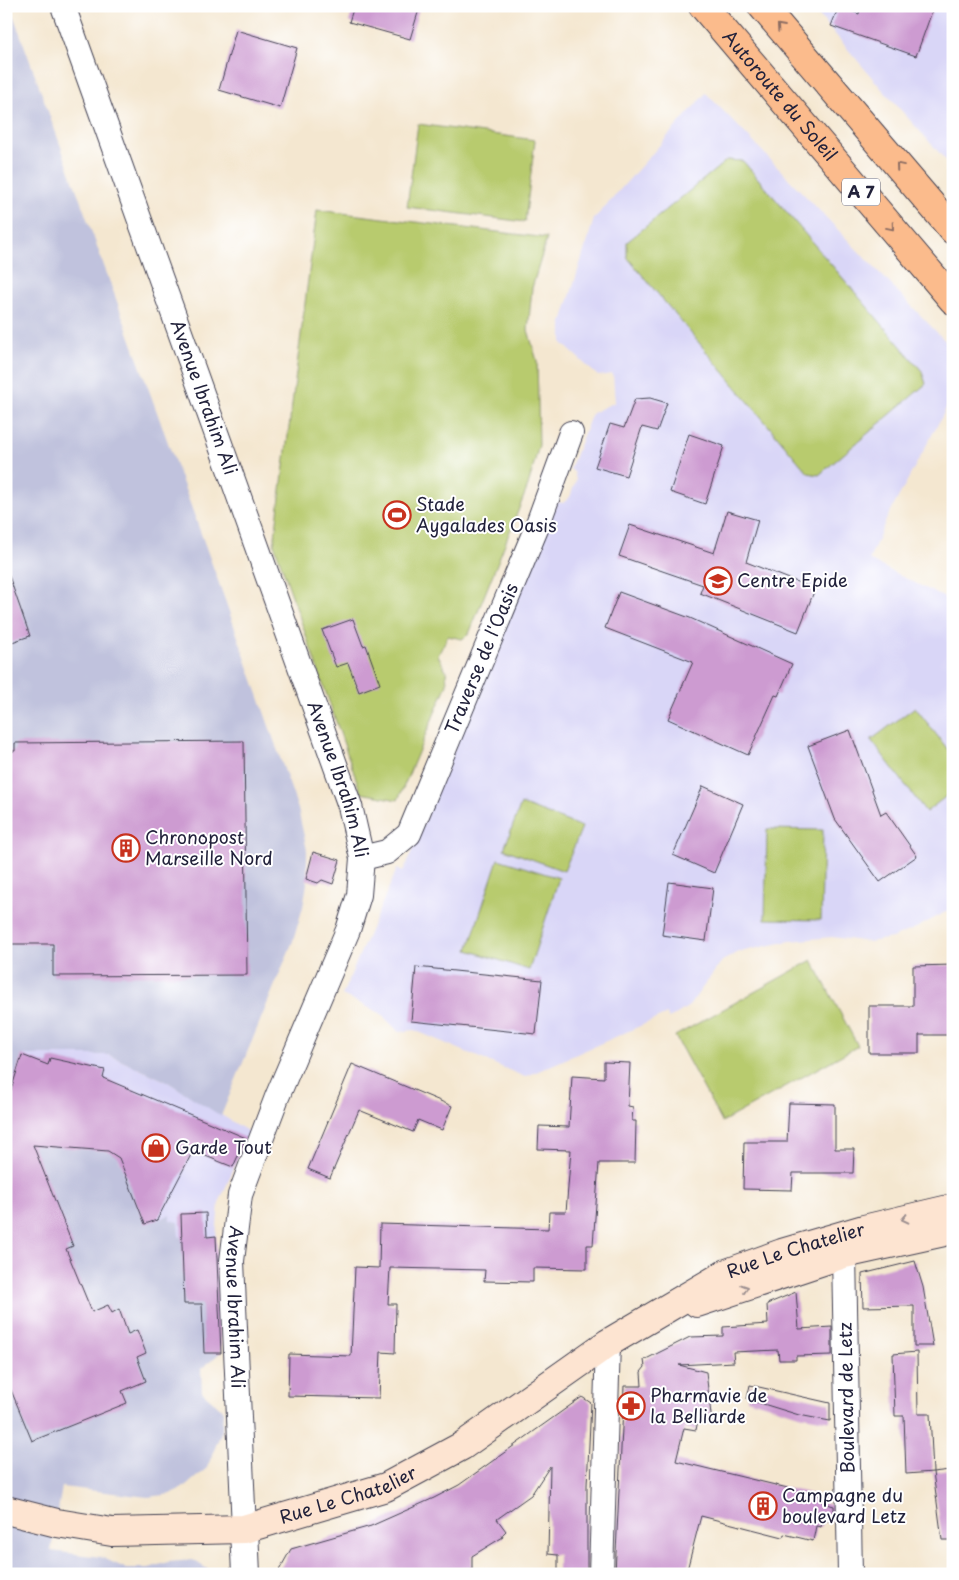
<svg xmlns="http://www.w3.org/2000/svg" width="959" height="1580" font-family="'Playpen Sans',sans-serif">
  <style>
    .built { fill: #d9d6f7 }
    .industrial { fill: #c0c2dd }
    .green { fill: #b8cb6e; stroke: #6d7654 }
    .building { fill: #cd9bd1 }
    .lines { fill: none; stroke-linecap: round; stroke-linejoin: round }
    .minor-casing { stroke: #424051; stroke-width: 26 }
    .tertiary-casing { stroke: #424051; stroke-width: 30 }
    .secondary-casing { stroke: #424051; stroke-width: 30 }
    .motorway-casing { stroke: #424051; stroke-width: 30 }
    .minor { stroke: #fff; stroke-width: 24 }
    .tertiary { stroke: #fff; stroke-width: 28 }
    .secondary { stroke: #fde4d1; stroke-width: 28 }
    .motorway { stroke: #fbbb8c; stroke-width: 28 }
    .oneway { stroke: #8e6e64 }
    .oneway2 { stroke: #9a8d8e }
    .labels { text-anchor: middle; stroke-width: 4; stroke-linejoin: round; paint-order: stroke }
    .shield { fill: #fff; stroke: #646476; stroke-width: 1 }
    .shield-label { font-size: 16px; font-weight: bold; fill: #22223b }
    .street-label { font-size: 18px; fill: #22223b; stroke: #fff }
    .poi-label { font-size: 18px; fill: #22223b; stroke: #fff; text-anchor: start }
  </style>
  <rect width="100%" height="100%" fill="#fff"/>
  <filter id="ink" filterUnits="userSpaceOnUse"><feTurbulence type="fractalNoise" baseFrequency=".02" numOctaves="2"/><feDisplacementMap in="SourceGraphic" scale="10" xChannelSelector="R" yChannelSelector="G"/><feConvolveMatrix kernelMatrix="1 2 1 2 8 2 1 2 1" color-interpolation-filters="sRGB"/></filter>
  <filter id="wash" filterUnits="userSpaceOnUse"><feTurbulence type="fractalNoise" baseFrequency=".0096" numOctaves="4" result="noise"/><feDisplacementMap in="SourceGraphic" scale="20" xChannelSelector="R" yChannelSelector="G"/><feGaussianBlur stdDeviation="1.12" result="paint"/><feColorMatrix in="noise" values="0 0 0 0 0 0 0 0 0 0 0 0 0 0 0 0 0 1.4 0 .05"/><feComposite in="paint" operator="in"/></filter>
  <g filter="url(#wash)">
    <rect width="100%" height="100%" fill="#f4e7d0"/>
    <!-- built -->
    <path class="built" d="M811 6H953V168L881 88Z
      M706 93 953 349V396L886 520 869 560 953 602V908L916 928 892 938 869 942 832 937 790 941 739 952 722 961 689 1006 677 1014 668 1018 667 1014 525 1077 414 1030 399 1032 380 1013 342 995 397 869 403 871 406 865 557 502 563 503 570 497 576 480 574 472 570 469 592 413 615 402 613 374 598 376 562 343V322L594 219Z
      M22 1055H109L168 1082 249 1132 219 1203 216 1236 182 1238 145 1224 116 1152 35 1145Z"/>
    <!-- industrial -->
    <path class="industrial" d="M6 6H10L225 600 298 809 307 850V883L303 907 293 941 221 1116 168 1082 109 1055H22L6 1107Z
      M6 1127 35 1145 116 1152 145 1224 170 1215V1220L178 1222 179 1236 182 1238 216 1236 221 1352 201 1369 202 1392 223 1410 222 1430 207 1468 187 1485 171 1494 148 1497 62 1487 51 1551 101 1557 125 1568H149L168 1562 193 1560 215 1574H6Z"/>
    <!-- green -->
    <path class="green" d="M418 124 535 140 525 222 407 207Z
      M727 160 743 161 922 371 926 384 819 475 808 473 627 257V242Z
      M317 210 547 238 532 288 528 330 537 361 539 445 528 486 469 634 462 639 448 636 438 655 446 671 447 684 398 800 361 793 274 544Z
      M915 707 953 756V791L926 812 871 740Z
      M521 804 582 827 564 871 504 849Z
      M767 829 823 830 821 920 765 919Z
      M498 859 559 878 529 970 468 950Z
      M812 960 858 1046 722 1122 675 1036Z"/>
    <g id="blocks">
      <!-- building -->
      <path class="building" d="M354 6H420L410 39 349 22Z
        M839 6 859 14 860 6H934L916 56 831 26Z
        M236 30 297 48 280 108 219 90Z
        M650 398 667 403 657 431 642 427 626 476 595 467 610 424 624 428 635 399Z
        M689 434 724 446 705 504 670 492Z
        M727 511 758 520 746 562 815 589 798 632 700 593 703 585 619 556 630 525 714 553Z
        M6 576H9L30 636 6 644Z
        M619 592 690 618 792 664 778 696 775 695 748 755 668 719 693 662 605 628Z
        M353 619 363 646 366 645 380 684 359 692 348 663 336 667 322 630Z
        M850 730 881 815 886 812 917 856 880 882 835 819 808 746Z
        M244 741 247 975 53 976V944H6V751H15V743Z
        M703 786 743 804 714 873 673 855Z
        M313 852 340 860 333 884 322 880 318 883 306 879Z
        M669 882 713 888 706 941 662 935Z
        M953 965V1035H919V1053H869V1006H913V966Z
        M416 967 542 980 536 1034 411 1021Z
        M22 1055 48 1065 50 1058 105 1070 103 1078 246 1138 233 1167 193 1151 157 1220 145 1224 119 1158 108 1151 33 1145 73 1246 66 1249 92 1312 108 1305 112 1313 119 1309 128 1334 137 1330 146 1353 137 1357 146 1381 122 1391 127 1403 32 1441 6 1378V1106Z
        M604 1062 630 1063 628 1106 633 1107 632 1121H636L635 1163H599L593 1245H587V1269L533 1268V1282L484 1281 485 1270 390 1268 388 1304H396L395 1353 381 1352 379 1398 288 1396 289 1354 351 1356 355 1267 379 1268 380 1224 548 1229 549 1212H566L571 1150 538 1149 539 1126 569 1127 572 1076 604 1078Z
        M352 1064 452 1106 442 1130 418 1120 413 1132 359 1110 330 1178 308 1169Z
        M789 1103 835 1104V1149H854L853 1173H793L792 1190 743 1189 744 1142H787Z
        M206 1213 207 1237 216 1236 221 1353H204L202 1304H184L181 1214Z
        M915 1261 923 1287 933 1346H914V1306L863 1307 862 1274Z
        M796 1292 799 1329 832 1327V1355L796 1356V1360H779L778 1350 733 1352 734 1362 679 1365 706 1372 712 1423 698 1420 696 1430 684 1428 676 1461 825 1497 823 1503 834 1506V1522L823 1520 821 1527 816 1526 813 1541 784 1534 783 1537 701 1516 687 1570 649 1568V1574H615L624 1386H642L641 1372 645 1367 644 1360 690 1337 723 1336V1327L768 1324 767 1304Z
        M917 1352 918 1414H930L933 1472 950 1470 953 1491V1540H942L933 1472 906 1474 904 1416H895L893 1354Z
        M750 1385 830 1403V1421L799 1415 747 1399Z
        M582 1397 591 1403 587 1485V1574H558V1555L548 1554 550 1466 531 1495 497 1519 506 1531 502 1535 503 1537 472 1556V1574H277L291 1549 371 1526 434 1498 459 1485Z"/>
    </g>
  </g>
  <g filter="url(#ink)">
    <use href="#blocks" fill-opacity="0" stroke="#424051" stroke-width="1"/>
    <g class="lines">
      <!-- minor casing -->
      <g class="minor-casing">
        <g id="minor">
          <path id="s1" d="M63 6 350 806 362 858 359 895 348 930 277 1097 240 1195 232 1261 244 1529"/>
          <path id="s2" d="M362 858 387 852 409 834 536 529 571 433"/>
          <path d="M601 1574 608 1343"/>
          <path d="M850 1574 844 1254 855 1240"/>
        </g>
      </g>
      <!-- tertiary casing -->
      <g class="tertiary-casing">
        <path id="tertiary" d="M244 1529 246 1574"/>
      </g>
      <!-- secondary casing -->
      <g class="secondary-casing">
        <g id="secondary">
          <path d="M697 1303 844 1254 953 1230"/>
          <path id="s3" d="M6 1510 57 1523 112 1532 244 1529 386 1487 462 1446 608 1343 727 1273 782 1253 864 1229 953 1208"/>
        </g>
      </g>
      <!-- motorway casing -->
      <g class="motorway-casing">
        <g id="motorway">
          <path id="s4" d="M703 6 953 300"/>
          <path d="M762 6 953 230"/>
        </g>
      </g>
      <!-- minor -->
      <use href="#minor" class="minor"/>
      <!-- tertiary -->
      <use href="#tertiary" class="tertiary"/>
      <!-- secondary -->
      <use href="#secondary" class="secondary"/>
      <!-- motorway -->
      <use href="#motorway" class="motorway"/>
    </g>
    <!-- one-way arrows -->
    <defs><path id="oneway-chevron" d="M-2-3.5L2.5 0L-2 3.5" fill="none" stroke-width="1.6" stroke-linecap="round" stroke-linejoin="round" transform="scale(1.25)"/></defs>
    <g class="oneway">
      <use href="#oneway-chevron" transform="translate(780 27) rotate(-132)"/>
      <use href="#oneway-chevron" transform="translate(899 166) rotate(-130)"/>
      <use href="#oneway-chevron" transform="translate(891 227) rotate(50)"/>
    </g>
    <g class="oneway2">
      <use href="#oneway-chevron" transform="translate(905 1219) rotate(167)"/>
      <use href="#oneway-chevron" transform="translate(745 1288) rotate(-19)"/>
    </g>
  </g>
  <!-- icons -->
  <defs>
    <g id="stadium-ring" transform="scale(1.4375)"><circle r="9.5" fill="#fff" stroke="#c8321e" stroke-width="1.5"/><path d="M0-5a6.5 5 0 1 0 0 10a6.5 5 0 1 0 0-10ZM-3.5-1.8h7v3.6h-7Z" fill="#c8321e"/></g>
    <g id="school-ring" transform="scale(1.4375)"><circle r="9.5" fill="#fff" stroke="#c8321e" stroke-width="1.5"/><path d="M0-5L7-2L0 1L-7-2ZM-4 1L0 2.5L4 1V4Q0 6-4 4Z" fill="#c8321e"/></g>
    <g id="building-ring" transform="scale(1.4375)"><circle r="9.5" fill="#fff" stroke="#c8321e" stroke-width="1.5"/><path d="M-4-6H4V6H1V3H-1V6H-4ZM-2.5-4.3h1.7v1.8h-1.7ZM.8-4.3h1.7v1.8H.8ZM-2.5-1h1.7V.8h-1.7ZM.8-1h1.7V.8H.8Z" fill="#c8321e"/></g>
    <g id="shop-ring" transform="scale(1.4375)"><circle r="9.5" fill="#fff" stroke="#c8321e" stroke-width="1.5"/><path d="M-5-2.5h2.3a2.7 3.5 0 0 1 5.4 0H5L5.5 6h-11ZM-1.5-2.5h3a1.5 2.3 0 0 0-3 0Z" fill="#c8321e"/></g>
    <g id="pharmacy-ring" transform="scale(1.4375)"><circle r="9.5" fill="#fff" stroke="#c8321e" stroke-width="1.5"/><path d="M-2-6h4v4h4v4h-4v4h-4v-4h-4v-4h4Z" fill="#c8321e"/></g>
  </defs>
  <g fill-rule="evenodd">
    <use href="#stadium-ring" x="397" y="515"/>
    <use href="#school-ring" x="718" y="581"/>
    <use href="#building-ring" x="126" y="848"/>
    <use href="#shop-ring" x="156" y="1148"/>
    <use href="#pharmacy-ring" x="631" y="1406"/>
    <use href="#building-ring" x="763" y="1506"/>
  </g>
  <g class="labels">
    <!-- shield labels -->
    <rect class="shield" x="842" y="178.5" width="38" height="27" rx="4"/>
    <g class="shield-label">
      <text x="861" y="198">A 7</text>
    </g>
    <!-- street labels -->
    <g class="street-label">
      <text dy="6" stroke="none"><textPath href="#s4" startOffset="118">Autoroute du Soleil</textPath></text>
      <text dy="6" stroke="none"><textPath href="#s1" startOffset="416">Avenue Ibrahim Ali</textPath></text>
      <text dy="6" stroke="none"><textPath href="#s2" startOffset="244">Traverse de l'Oasis</textPath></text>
      <text dy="6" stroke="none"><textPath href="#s1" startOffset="821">Avenue Ibrahim Ali</textPath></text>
      <text dy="6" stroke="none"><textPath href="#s3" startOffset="864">Rue Le Chatelier</textPath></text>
      <text dy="6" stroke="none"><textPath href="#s1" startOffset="1376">Avenue Ibrahim Ali</textPath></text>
      <text transform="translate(847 1398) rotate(-91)" y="6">Boulevard de Letz</text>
      <text dy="6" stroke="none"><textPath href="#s3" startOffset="350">Rue Le Chatelier</textPath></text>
    </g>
    <!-- poi labels -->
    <g class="poi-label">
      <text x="416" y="511">Stade<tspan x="416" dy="21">Aygalades Oasis</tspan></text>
      <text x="737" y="587">Centre Epide</text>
      <text x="145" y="844">Chronopost<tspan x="145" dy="21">Marseille Nord</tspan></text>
      <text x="175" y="1154">Garde Tout</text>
      <text x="650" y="1402">Pharmavie de<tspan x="650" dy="21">la Belliarde</tspan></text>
      <text x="782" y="1502">Campagne du<tspan x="782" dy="21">boulevard Letz</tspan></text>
    </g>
  </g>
  <!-- margin -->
  <rect width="959" height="1580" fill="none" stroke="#fff" stroke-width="25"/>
</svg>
